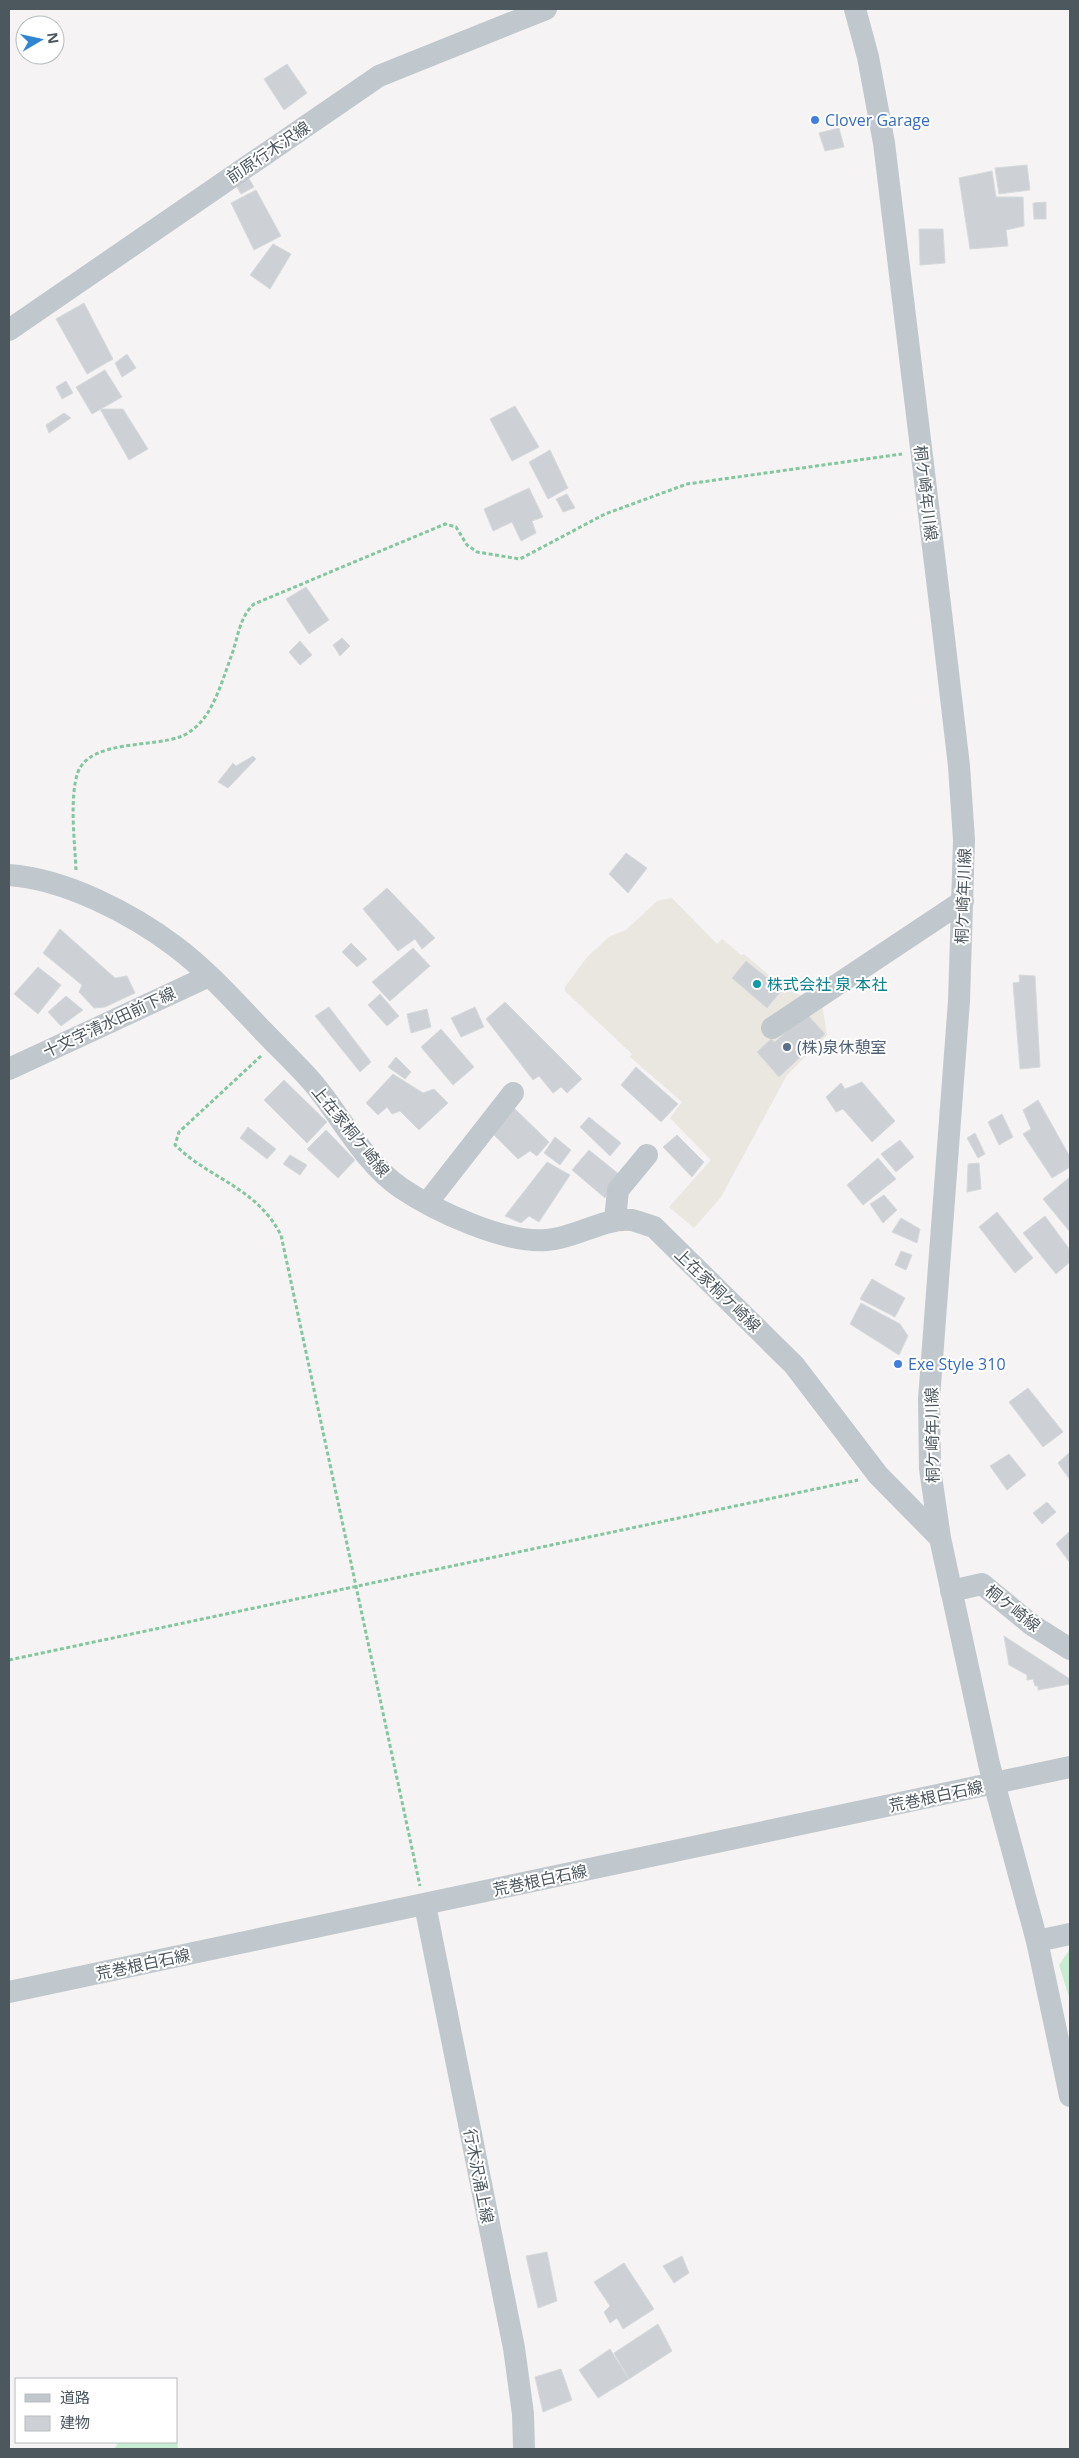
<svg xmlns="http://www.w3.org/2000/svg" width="1079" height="2458" font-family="'Open Sans','Noto Sans JP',sans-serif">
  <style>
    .commercial { fill: #eae7e1 }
    .green { fill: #c7ecd2 }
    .building { fill: #cdd0d4; stroke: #d7dadd }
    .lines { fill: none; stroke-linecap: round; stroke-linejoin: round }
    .path { stroke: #82c79f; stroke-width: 3; stroke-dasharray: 4 2.5; stroke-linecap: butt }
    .minor { stroke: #c0c8cd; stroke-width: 22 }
    .shop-dot { fill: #3f7fe0; stroke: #fff; stroke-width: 2 }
    .culture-dot { fill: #0f9aa8; stroke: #fff; stroke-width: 2 }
    .service-dot { fill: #5c6f8a; stroke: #fff; stroke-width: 2 }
    .labels { text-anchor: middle; stroke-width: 4; stroke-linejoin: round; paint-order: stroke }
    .shop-label { font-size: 16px; fill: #366cbe; stroke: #fff; text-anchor: start }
    .street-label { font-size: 16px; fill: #4c575e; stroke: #fff }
    .culture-label { font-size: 16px; fill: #0d838f; stroke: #fff; text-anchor: start }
    .service-label { font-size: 16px; fill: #4e5e75; stroke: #fff; text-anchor: start }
  </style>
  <rect width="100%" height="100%" fill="#f5f3f3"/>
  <!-- commercial -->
  <path class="commercial" d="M672 898 717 944 722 939 741 955 744 954 785 989 822 1004 827 1035 787 1075 721 1197 694 1228 669 1207 711 1160 670 1118 682 1102 630 1057 632 1054 565 991V987L587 957 610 936 626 930 657 901Z"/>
  <!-- green -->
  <path class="green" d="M1070 1949V2000L1059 1965Z
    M176 2428 178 2449H114L119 2442H176Z"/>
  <!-- building -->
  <path class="building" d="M287 64 307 93 284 110 264 79Z
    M839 128 844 147 825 151 819 133Z
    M1027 165 1030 190 999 194 995 168Z
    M992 171 996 197H1023L1024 226 1006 230 1008 246 970 249 959 178Z
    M248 177 254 187 241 194 235 184Z
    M256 190 281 236 254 250 231 203Z
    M1046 202V219H1034L1033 203Z
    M919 229H943L945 263 920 265Z
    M273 244 291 254 270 289 250 275Z
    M84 303 113 359 87 374 56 319Z
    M127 354 136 368 122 377 115 363Z
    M105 370 122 397 92 414 76 387Z
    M66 381 73 393 62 399 56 387Z
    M515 406 539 447 512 461 490 419Z
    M100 409H123L148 449 129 460Z
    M64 413 71 418 49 433 46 425Z
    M550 450 568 488 548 499 529 462Z
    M529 488 543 517 532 521 536 533 521 541 512 522 493 531 484 509Z
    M567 494 575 508 563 512 556 499Z
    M306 587 329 620 309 634 286 599Z
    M342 638 350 646 340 656 333 645Z
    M300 641 312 655 300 665 289 652Z
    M253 756 256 759 228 788 218 782 233 763 236 766Z
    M626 853 647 868 628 893 609 874Z
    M387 888 435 938 422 949 415 939 398 951 363 909Z
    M60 929 115 978 127 976 135 993 105 1007 94 1008 79 992 82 985 43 953Z
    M351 943 367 959 357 967 342 952Z
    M413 948 430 966 390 1001 372 982Z
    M746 961 782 990 767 1008 732 978Z
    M38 967 61 985 38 1014 14 994Z
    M1019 975 1035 976 1040 1067 1020 1069 1013 983 1020 982Z
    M380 994 399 1016 387 1026 368 1005Z
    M66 996 83 1010 61 1026 48 1012Z
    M505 1002 582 1079 567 1093 561 1087 553 1093 539 1076 533 1080 486 1019Z
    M329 1007 371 1062 360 1072 315 1016Z
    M475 1007 484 1027 461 1037 451 1018Z
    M427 1009 431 1027 411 1033 407 1014Z
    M806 1013 825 1034 779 1077 757 1052 771 1039 775 1042Z
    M441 1029 474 1067 453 1085 421 1047Z
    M396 1057 411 1072 405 1079 388 1067Z
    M636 1067 678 1104 661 1122 621 1085Z
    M393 1074 423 1093 434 1089 448 1103 419 1130 400 1111 392 1114 387 1107 378 1115 366 1103Z
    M284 1080 327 1122 307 1143 264 1100Z
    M862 1082 895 1121 872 1142 843 1109 836 1112 826 1097 841 1083 845 1089Z
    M1038 1100 1070 1157V1167L1052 1178 1023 1134 1031 1129 1023 1110Z
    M514 1108 549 1142 537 1156 530 1151 518 1159 490 1131Z
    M1002 1114 1013 1137 999 1145 988 1122Z
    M589 1117 621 1143 610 1156 580 1127Z
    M248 1127 276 1149 267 1159 240 1138Z
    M326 1130 355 1160 338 1178 307 1149Z
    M975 1133 985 1154 978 1158 967 1138Z
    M677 1135 704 1162 692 1177 663 1147Z
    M555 1137 571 1150 560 1165 544 1153Z
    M900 1140 914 1157 896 1172 881 1154Z
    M589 1150 620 1175 605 1198 572 1170Z
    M290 1155 307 1165 300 1175 283 1164Z
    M878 1158 896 1179 863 1205 847 1185Z
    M547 1162 570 1175 539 1222 529 1216 521 1223 505 1216Z
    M979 1163 981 1189 967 1192 968 1164Z
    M1070 1177V1232L1043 1199Z
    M884 1195 897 1210 883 1223 870 1204Z
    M997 1212 1033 1258 1015 1273 979 1227Z
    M1045 1216 1070 1250V1262L1056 1274 1023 1233Z
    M901 1218 920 1229 917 1243 892 1232Z
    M901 1251 912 1255 906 1270 895 1265Z
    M872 1279 905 1298 895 1317 860 1299Z
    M861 1303 900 1324 908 1336 899 1355 850 1324Z
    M1028 1388 1063 1432 1043 1447 1009 1402Z
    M1070 1452V1480L1058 1463Z
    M1009 1454 1026 1475 1007 1490 990 1466Z
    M1047 1502 1056 1512 1042 1524 1033 1513Z
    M1070 1531V1563L1056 1544Z
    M1004 1636 1070 1679V1684L1038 1690V1686H1035L1033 1679 1027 1680V1675L1009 1665Z
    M547 2252 557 2301 538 2308 526 2256Z
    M682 2256 689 2273 674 2283 663 2266Z
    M624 2263 654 2309 623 2329 617 2318 610 2323 604 2312 610 2306 594 2282Z
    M658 2324 672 2351 629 2379 614 2353Z
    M610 2349 629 2379 598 2398 579 2370Z
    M561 2369 572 2400 543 2412 535 2377Z"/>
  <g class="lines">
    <!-- path -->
    <path class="path" d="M76 870C75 844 69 797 78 772 91 739 154 748 182 736 192 732 201 723 207 714 218 697 225 673 232 654 238 637 240 616 254 604L445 524 456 527 467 545 477 552 520 559 605 514 687 484 902 454
      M261 1056 179 1132 175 1145C211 1180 255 1186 281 1235L420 1886
      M9 1660 858 1480"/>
    <!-- minor -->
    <path class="minor" d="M855 9 868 57 884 143 942 621 959 766 964 840 959 1001 929 1399 930 1469 940 1538 989 1764 1037 1941 1070 2096
      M9 330 379 76 546 9
      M9 875C65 879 131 913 176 947 209 972 236 1003 264 1032 282 1051 302 1069 318 1089 344 1122 366 1164 401 1188 435 1211 506 1244 547 1240 576 1238 602 1218 631 1220 638 1221 646 1225 654 1227L794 1365 878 1475 940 1538
      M772 1028 963 901
      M9 1069 209 976
      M427 1203 513 1093
      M615 1220 618 1190 647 1155
      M951 1591 982 1584 1032 1625 1070 1649
      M425 1905 514 2348 523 2414 524 2449
      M1037 1941 1070 1934
      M9 1992 1070 1767"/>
  </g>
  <!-- markers -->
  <g class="shop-dot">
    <circle cx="815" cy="120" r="5"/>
    <circle cx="898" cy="1364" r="5"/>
  </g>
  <circle class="culture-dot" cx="757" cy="984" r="5"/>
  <circle class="service-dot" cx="787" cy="1047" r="5"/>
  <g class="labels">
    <!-- shop labels -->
    <g class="shop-label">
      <text x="825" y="126">Clover Garage</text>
      <text x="908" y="1370">Exe Style 310</text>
    </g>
    <!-- street labels -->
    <g class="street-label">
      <text transform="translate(268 152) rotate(-34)" y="6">前原行木沢線</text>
      <text transform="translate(926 493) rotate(83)" y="6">桐ケ崎年川線</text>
      <text transform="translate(963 896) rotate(-88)" y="6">桐ケ崎年川線</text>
      <text transform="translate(109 1022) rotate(-25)" y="6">十文字清水田前下線</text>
      <text transform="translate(351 1131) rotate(51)" y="6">上在家桐ケ崎線</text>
      <text transform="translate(718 1290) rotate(44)" y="6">上在家桐ケ崎線</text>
      <text transform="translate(932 1435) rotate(-91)" y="6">桐ケ崎年川線</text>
      <text transform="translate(1013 1608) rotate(38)" y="6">桐ケ崎線</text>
      <text transform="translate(936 1796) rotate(-12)" y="6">荒巻根白石線</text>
      <text transform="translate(540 1880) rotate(-12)" y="6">荒巻根白石線</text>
      <text transform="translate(143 1964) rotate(-12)" y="6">荒巻根白石線</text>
      <text transform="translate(479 2176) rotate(79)" y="6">行木沢涌上線</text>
    </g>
    <!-- culture labels -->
    <g class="culture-label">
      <text x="767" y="990">株式会社 泉 本社</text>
    </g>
    <!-- service labels -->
    <g class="service-label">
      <text x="797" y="1053">(株)泉休憩室</text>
    </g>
  </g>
  <!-- border -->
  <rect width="1079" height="2458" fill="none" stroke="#4c575e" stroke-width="20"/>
  <!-- legend -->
  <rect x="15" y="2378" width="162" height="65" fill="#ffffff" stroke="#b7bcbf"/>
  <rect x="25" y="2394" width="25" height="8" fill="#c0c8cd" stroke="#b7bcbf"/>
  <text x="60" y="2403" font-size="15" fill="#4c575e">道路</text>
  <rect x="25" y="2416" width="25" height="15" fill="#cdd0d4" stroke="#b7bcbf"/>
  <text x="60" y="2428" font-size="15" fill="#4c575e">建物</text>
  <!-- north arrow -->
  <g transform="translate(40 40) rotate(81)"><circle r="24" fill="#ffffff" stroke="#b7bcbf"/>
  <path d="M0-4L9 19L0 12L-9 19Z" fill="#2e86d3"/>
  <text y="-8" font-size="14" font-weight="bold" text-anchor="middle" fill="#4c575e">N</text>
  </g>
</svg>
